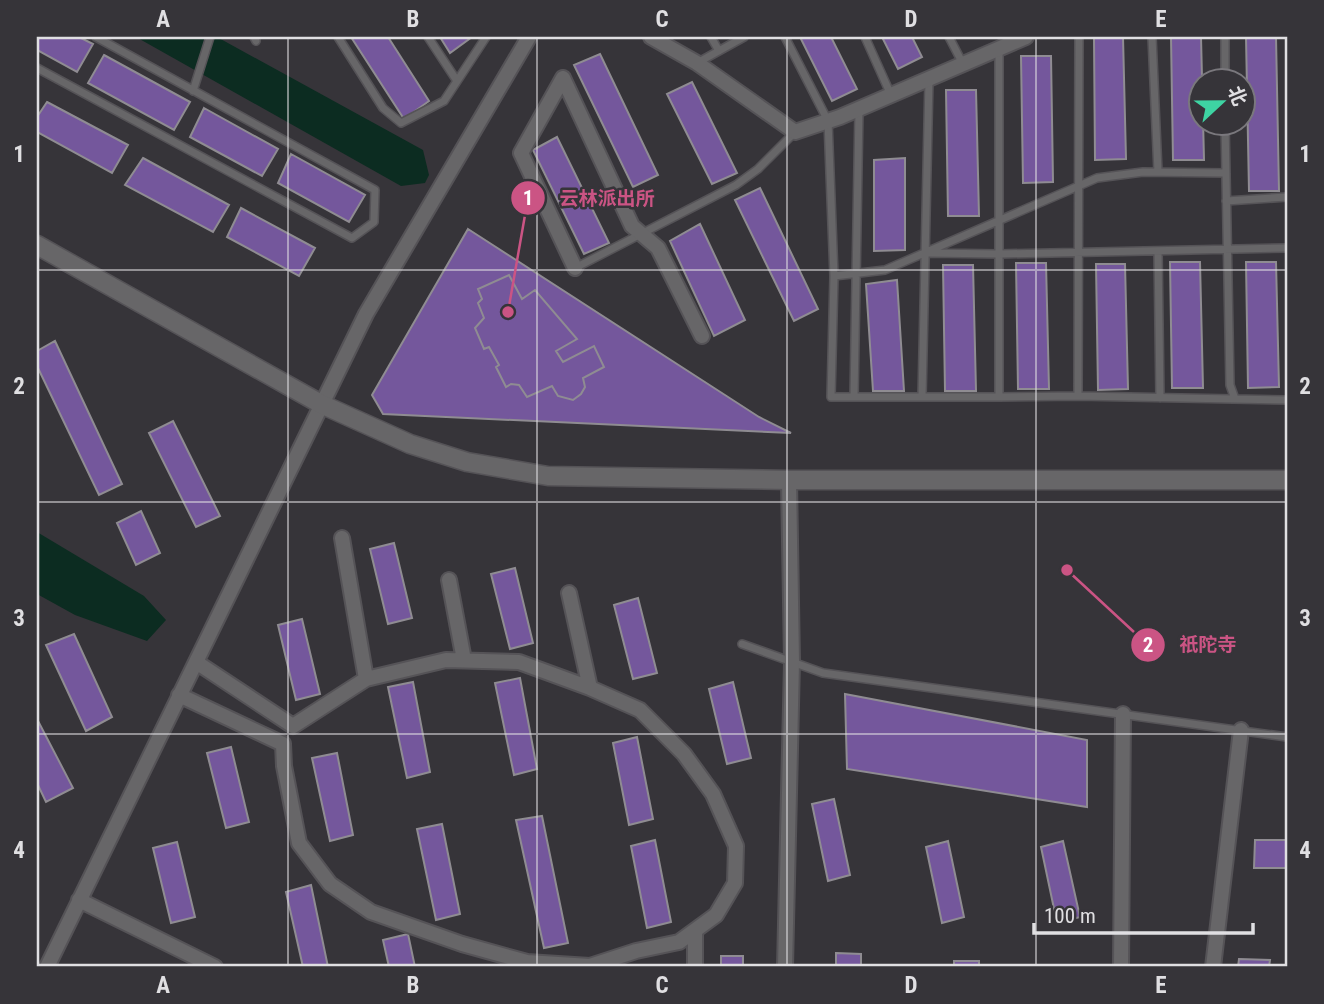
<svg xmlns="http://www.w3.org/2000/svg" width="1324" height="1004" font-family="'Roboto Condensed','Noto Sans SC',sans-serif">
  <style>
    .water { fill: #0c2c21 }
    .building { fill: #74579c; stroke: #8f8c92; stroke-width: 2 }
    .lines { fill: none; stroke-linecap: round; stroke-linejoin: round }
    .service-casing { stroke: #555357; stroke-width: 10 }
    .minor-casing { stroke: #555357; stroke-width: 18 }
    .tertiary-casing { stroke: #555357; stroke-width: 21 }
    .service { stroke: #676668; stroke-width: 7 }
    .minor { stroke: #676668; stroke-width: 14 }
    .tertiary { stroke: #676668; stroke-width: 18 }
    .grid { fill: none; stroke: #e0dfe2; stroke-width: 2; stroke-opacity: 0.55 }
    .leader { fill: none; stroke: #cb5484; stroke-width: 2.5 }
    .callout-dot { fill: #cb5484; stroke: #363439; stroke-width: 2.5 }
    .mark-label { font-size: 21px; text-anchor: middle; font-weight: bold; fill: #fff }
    .callout-label { font-size: 19px; text-anchor: middle; font-weight: bold; fill: #cb5484; stroke: #363439; stroke-width: 5; stroke-linejoin: round; paint-order: stroke }
    .neatline { fill: none; stroke: #e0dfe2; stroke-width: 2.5 }
    .grid-label { font-size: 23px; text-anchor: middle; font-weight: bold; fill: #e0dfe2 }
  </style>
  <rect width="100%" height="100%" fill="#363439"/>
  <!-- water -->
  <path class="water" d="M136 37H217L423 150 429 175 425 183 401 186Z
    M37 532 144 596 166 620 147 641 75 615 37 594Z"/>
  <!-- building -->
  <path class="building" d="M37 37H79L93 44 77 72 37 50Z
    M351 37H388L429 101 404 119Z
    M440 37H472L450 53Z
    M800 37H831L857 89 832 101Z
    M882 37H912L922 57 898 69Z
    M1094 37H1123L1126 159 1095 160Z
    M1171 37H1201L1204 160H1173Z
    M1246 37H1276L1279 191H1249Z
    M600 54 658 175 633 187 574 65Z
    M104 55 190 102 174 130 88 83Z
    M1021 56H1051L1053 182 1023 183Z
    M692 82 737 173 712 184 667 94Z
    M946 90H976L979 216H948Z
    M47 102 128 145 112 173 37 132V117Z
    M204 108 278 149 262 176 190 137Z
    M557 137 609 243 584 254 533 150Z
    M291 154 365 195 349 222 278 183Z
    M143 158 229 205 213 232 125 185Z
    M905 158V250L874 251V160Z
    M760 188 818 309 794 321 735 200Z
    M241 208 315 248 299 276 227 237Z
    M700 224 745 320 714 336 670 241Z
    M468 229 759 417 791 433 383 414 372 395Z
    M1170 262H1200L1203 388H1172Z
    M1246 262H1276L1279 387 1248 388Z
    M1016 263H1046L1049 389H1018Z
    M1096 264H1125L1128 389 1098 390Z
    M943 265H973L976 391H945Z
    M509 275 522 299 535 290 577 339 556 351 563 362 594 346 604 367 583 378 585 387 581 394 573 400 558 396 552 386 527 397 519 385 511 384 506 387 496 367 499 365 489 347 484 349 475 328 484 318 478 303 482 299 478 289Z
    M897 280 904 391H873L866 284Z
    M55 341 122 484 99 495 37 366V351Z
    M173 421 220 516 196 527 149 433Z
    M141 511 160 553 136 565 117 523Z
    M394 543 412 618 388 624 370 549Z
    M515 568 533 643 510 649 491 574Z
    M638 598 657 673 633 679 614 605Z
    M302 619 320 694 296 700 278 625Z
    M74 634 112 717 86 731 46 645Z
    M520 678 537 769 514 775 495 683Z
    M413 682 430 772 407 778 388 687Z
    M733 682 751 758 727 764 709 689Z
    M845 694 1087 740V807L847 769Z
    M37 719 73 788 46 802 37 783Z
    M637 737 653 819 629 825 613 743Z
    M231 747 249 822 226 828 207 753Z
    M337 753 353 835 330 841 312 758Z
    M834 799 850 875 828 881 812 804Z
    M542 816 568 943 544 948 516 820Z
    M442 824 460 914 436 920 417 829Z
    M655 840 671 922 647 928 631 846Z
    M1255 840H1287V868H1254Z
    M948 841 964 917 942 923 926 847Z
    M1063 841 1080 917 1057 923 1041 847Z
    M177 842 195 917 171 923 153 848Z
    M311 885 328 967H303L286 892Z
    M408 934 415 967H389L383 940Z
    M836 953 861 954V967H836Z
    M721 956H743V967H721Z
    M1239 959 1270 960 1269 967H1238Z
    M954 961H979V967H954Z"/>
  <g class="lines">
    <!-- service casing -->
    <g class="service-casing">
      <path id="service" d="M254 37 256 41
        M338 37 383 108 401 123 444 101 486 37
        M428 37 457 81
        M711 37 719 51
        M785 37 828 121 834 276 831 397H999
        M865 37 891 95
        M949 37 963 64
        M1079 37 1078 396 1287 400
        M1152 37 1158 172
        M1225 37V80
        M999 49V397L1078 396
        M697 63 744 37
        M37 68 352 238 374 222 375 190 96 37
        M193 91 210 37
        M1225 122 1230 385 1235 399
        M1226 201 1287 197
        M1158 251 1160 398
        M929 253 999 254 1287 248
        M575 268 736 185 758 169 795 132
        M834 276 885 270 1097 178 1143 172 1226 173
        M854 397 859 109
        M922 397 929 79
        M742 644 823 673 1287 737"/>
    </g>
    <!-- minor casing -->
    <g class="minor-casing">
      <path id="minor" d="M651 37 697 63 795 132 840 117 1026 37
        M563 78 632 226 658 248 702 336
        M563 78 521 153 575 268
        M449 580 464 660
        M569 593 590 688
        M196 662 293 726 366 679
        M179 695 283 744 284 766 299 843 330 884 371 912 462 944 527 962 590 966 636 951 679 942 716 915 735 883 736 846 713 794 684 754 640 710 590 688 519 662 446 660 366 679 342 538
        M79 900 215 967
        M695 931V967
        M47 967 366 314 529 37
        M785 967 792 662 789 480
        M1121 967 1123 714
        M1213 967 1241 730"/>
    </g>
    <!-- tertiary casing -->
    <g class="tertiary-casing">
      <path id="tertiary" d="M37 245 321 404 410 444 467 462 548 476 789 480H1287"/>
    </g>
    <!-- service -->
    <use href="#service" class="service"/>
    <!-- minor -->
    <use href="#minor" class="minor"/>
    <!-- tertiary -->
    <use href="#tertiary" class="tertiary"/>
  </g>
  <!-- grid -->
  <path class="grid" d="M288 37V967M537 37V967M787 37V967M1036 37V967M37 270H1287M37 502H1287M37 734H1287"/>
  <!-- callouts -->
  <path class="leader" d="M508 312L528 198M1067 570L1148 645"/>
  <g class="callout-dot">
    <circle cx="508" cy="312" r="7"/>
    <circle cx="1067" cy="570" r="7"/>
    <circle cx="528" cy="198" r="18"/>
    <circle cx="1148" cy="645" r="18"/>
  </g>
  <g class="mark-label">
    <text x="528" y="205">1</text>
    <text x="1148" y="652">2</text>
  </g>
  <g class="callout-label">
    <text x="607" y="205">云林派出所</text>
    <text x="1208" y="651">祇陀寺</text>
  </g>
  <!-- border -->
  <rect width="1324" height="1004" fill="none" stroke="#363439" stroke-width="77"/>
  <!-- north arrow -->
  <g transform="translate(1222 102) rotate(68)"><circle r="33" fill="#363439" stroke="#7a787d" stroke-width="2"/>
  <path d="M0-5L12 26L0 18L-12 26Z" fill="#3ed4a3"/>
  <text y="-10" font-size="19" font-weight="bold" text-anchor="middle" fill="#e0dfe2">北</text>
  </g>
  <!-- scale -->
  <path d="M1034 923v10h219v-10" fill="none" stroke="#e0dfe2" stroke-width="3.5"/>
  <text x="1044" y="923" font-size="21" fill="#e0dfe2" stroke="#363439" stroke-width="5" paint-order="stroke">100 m</text>
  <rect x="38" y="38" width="1248" height="927" class="neatline"/>
  <g class="grid-label">
    <text x="163" y="27">A</text>
    <text x="413" y="27">B</text>
    <text x="662" y="27">C</text>
    <text x="911" y="27">D</text>
    <text x="1161" y="27">E</text>
    <text x="19" y="162">1</text>
    <text x="1305" y="162">1</text>
    <text x="19" y="394">2</text>
    <text x="1305" y="394">2</text>
    <text x="19" y="626">3</text>
    <text x="1305" y="626">3</text>
    <text x="19" y="858">4</text>
    <text x="1305" y="858">4</text>
    <text x="163" y="993">A</text>
    <text x="413" y="993">B</text>
    <text x="662" y="993">C</text>
    <text x="911" y="993">D</text>
    <text x="1161" y="993">E</text>
  </g>
</svg>
